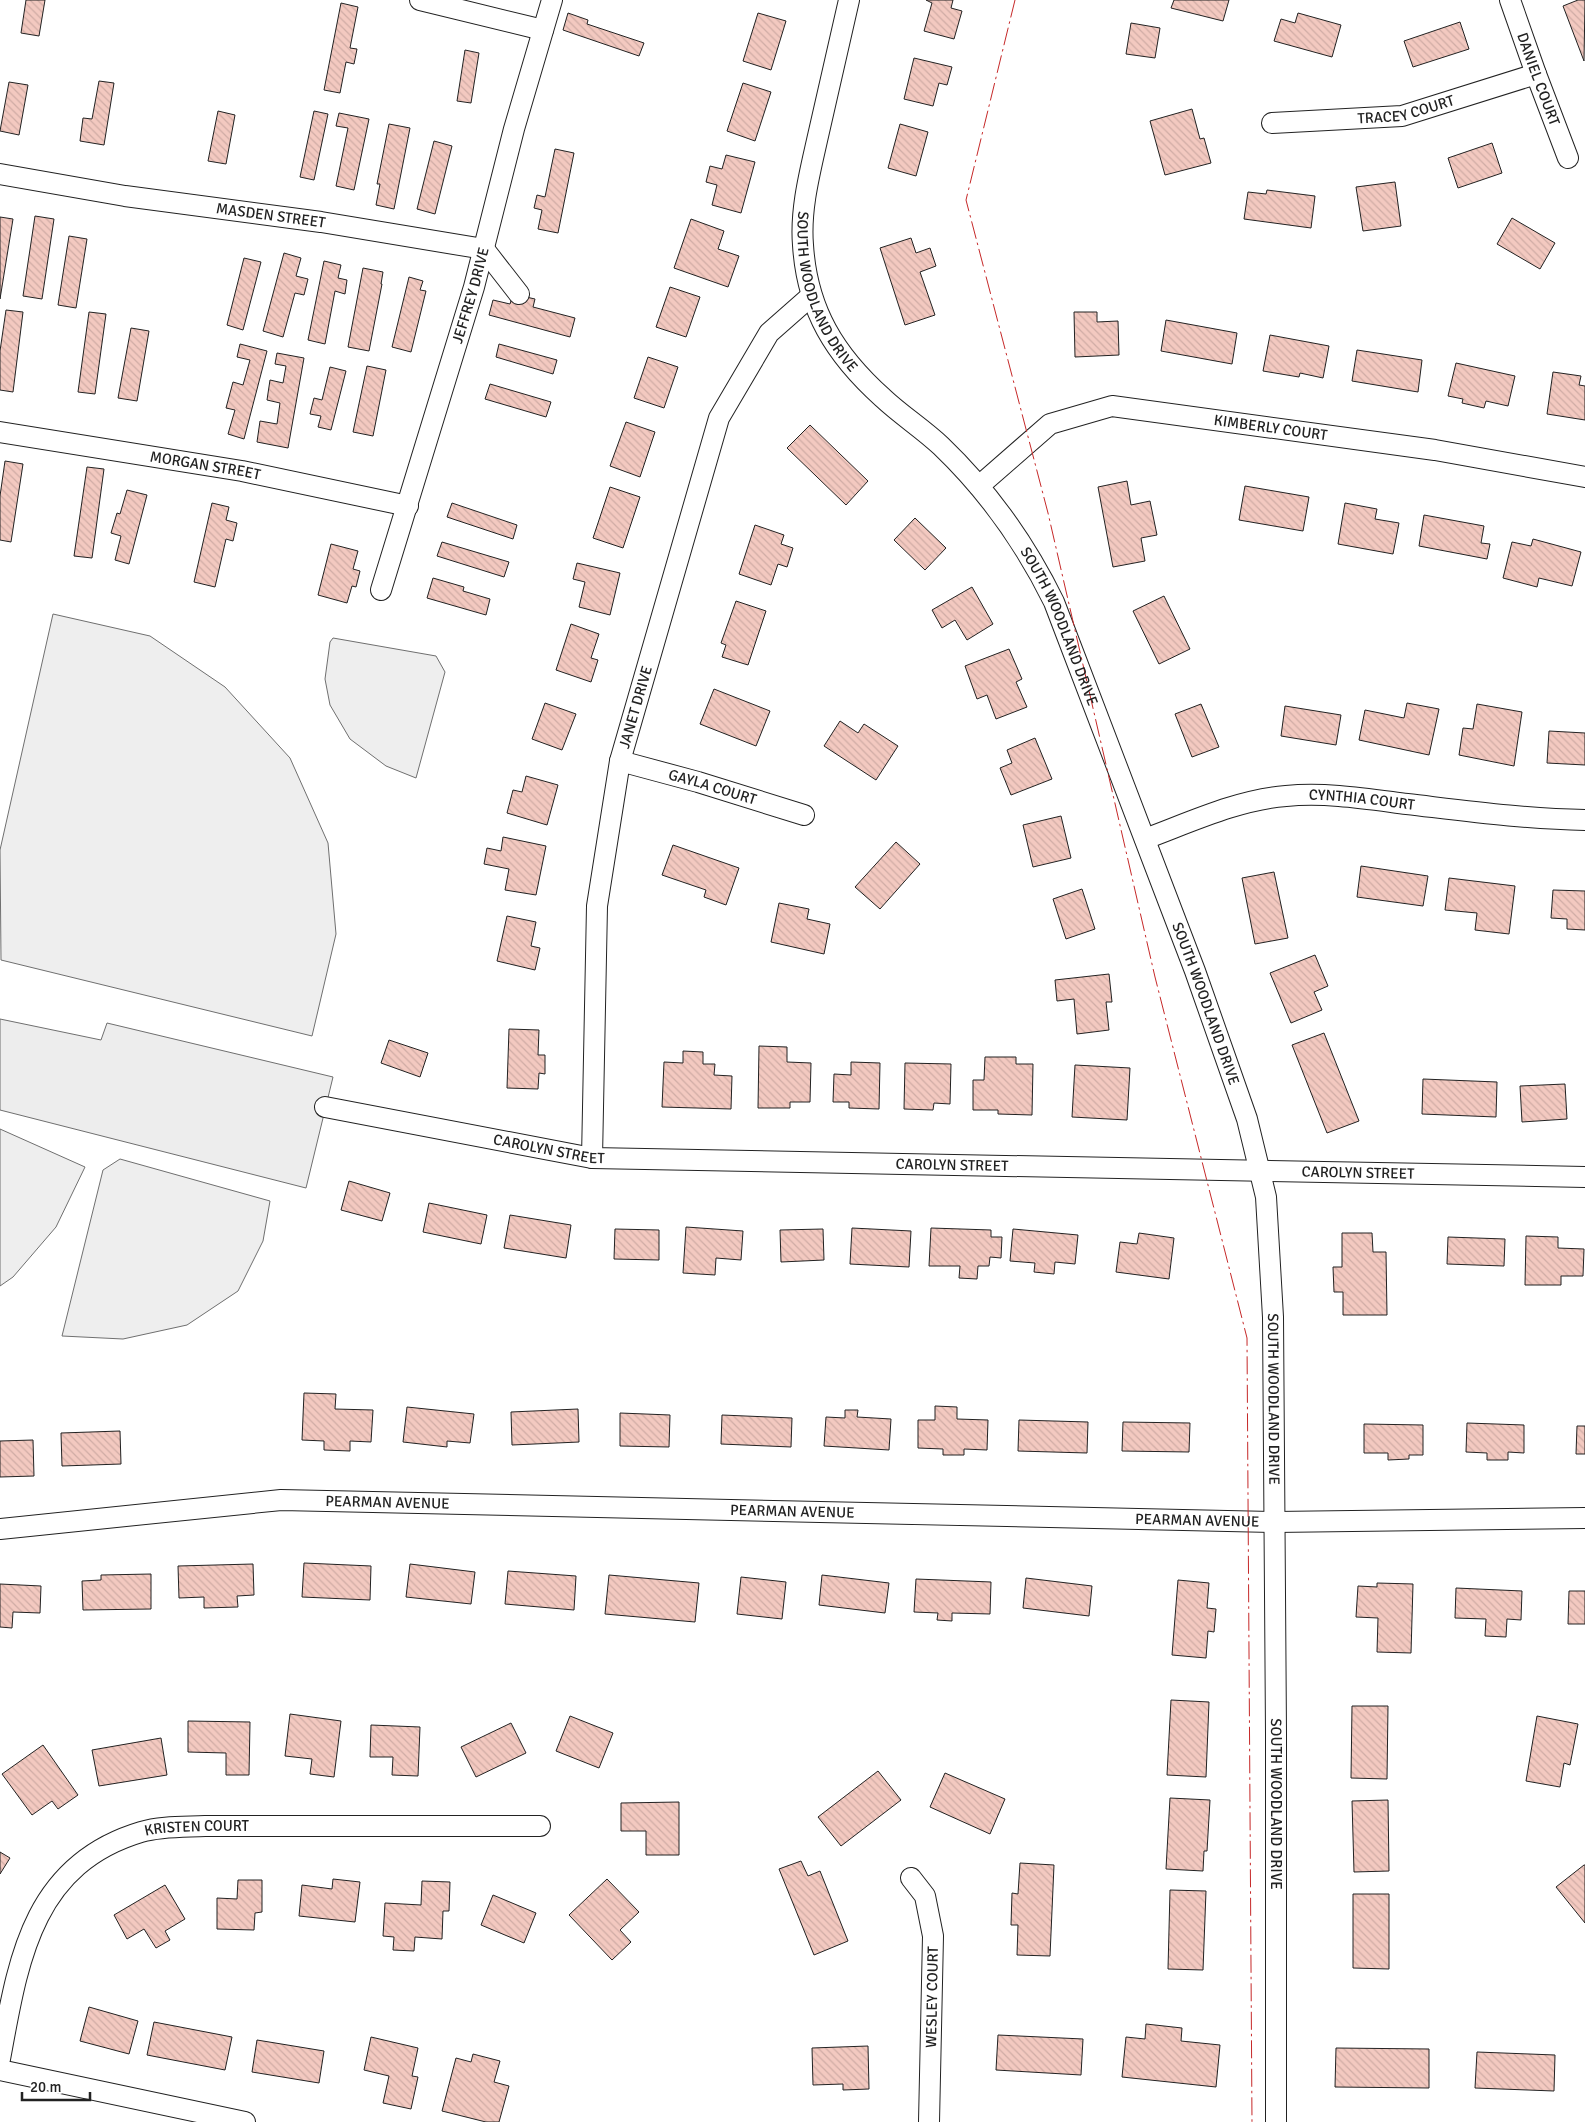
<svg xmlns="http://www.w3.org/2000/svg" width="1585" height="2122" font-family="Signika,sans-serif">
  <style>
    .pitch { fill: #eee; stroke: #6f6f6f }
    .parking { fill: #ededed; stroke: #6f6f6f }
    .building { fill: url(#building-back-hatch); stroke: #222 }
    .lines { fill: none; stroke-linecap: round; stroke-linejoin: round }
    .street-casing { stroke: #222; stroke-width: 22 }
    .street { stroke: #fff; stroke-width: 20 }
    .power { stroke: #c62828; stroke-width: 1; stroke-dasharray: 18 4 2.5 4; stroke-linecap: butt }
    .labels { text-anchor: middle; stroke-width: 4; stroke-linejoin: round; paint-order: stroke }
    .street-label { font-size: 15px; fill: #222; stroke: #fff }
  </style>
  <defs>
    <pattern id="building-back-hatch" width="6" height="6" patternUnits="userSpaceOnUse" patternTransform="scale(1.25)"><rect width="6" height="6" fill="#f3c9c0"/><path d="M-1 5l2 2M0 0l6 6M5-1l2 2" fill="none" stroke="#d0aca5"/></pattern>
  </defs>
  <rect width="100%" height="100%" fill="#fff"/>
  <!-- pitch -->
  <path class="pitch" d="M53 614 150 636 225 687 290 758 328 843 336 934 312 1036 1 960 0 850Z
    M333 638 436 656 445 672 416 778 386 766 350 739 330 705 325 679 330 642Z
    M0 1129 85 1167 56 1227 13 1277 0 1286Z
    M120 1159 270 1201 263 1241 238 1291 187 1325 123 1339 62 1336 103 1170Z"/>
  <!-- parking -->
  <path class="parking" d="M0 1019 101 1040 107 1023 333 1077 306 1188 0 1110Z"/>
  <!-- building -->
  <path class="building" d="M26 0H45L39 36 21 33Z
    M926 0H953L951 8 962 11 954 39 924 31 932 3Z
    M1174 0H1229L1223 21 1171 8Z
    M1578 0H1585L1584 61 1563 6Z
    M341 3 358 7 350 48 357 49 354 64 346 62 340 93 324 90Z
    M568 13 588 20 587 24 644 43 639 56 563 30Z
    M758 13 786 21 771 70 743 61Z
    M1298 13 1341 25 1332 57 1274 41 1281 19 1295 23Z
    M1460 22 1469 49 1413 67 1404 41Z
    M1131 23 1160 28 1155 58 1126 54Z
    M465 50 479 53 471 103 457 101Z
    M914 58 952 67 947 85 939 83 933 106 904 99Z
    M99 81 114 83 104 145 80 141 83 118 92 119Z
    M9 82 28 85 19 135 0 131Z
    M743 83 771 92 755 141 727 131Z
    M1192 109 1200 139 1204 138 1211 163 1165 175 1150 121Z
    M218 111 235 115 226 164 208 161Z
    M314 111 328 114 314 180 300 177Z
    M339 113 369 119 354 190 336 186 348 128 336 126Z
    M389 124 410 128 394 209 376 205 380 184H377Z
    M900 124 928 132 916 176 888 168Z
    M434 141 452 146 435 214 417 209Z
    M1492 143 1502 173 1458 188 1448 158Z
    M555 149 574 153 558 233 538 229 542 210 534 208 537 195 545 197Z
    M726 155 755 162 741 213 712 205 717 185 706 182 710 166 722 169Z
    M1395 182 1401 226 1363 231 1356 187Z
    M1267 190 1315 196 1311 228 1244 219 1248 192 1266 194Z
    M35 216 54 219 42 299 23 296Z
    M0 217 13 219 0 299Z
    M1512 218 1555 243 1540 269 1497 244Z
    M691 219 724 231 718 249 739 256 728 287 674 268Z
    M69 236 87 239 76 308 58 305Z
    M911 238 916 253 930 248 936 266 920 272 935 315 905 325 880 248Z
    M284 253 301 258 296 276 308 279 304 295 295 293 283 337 263 331Z
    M244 258 261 262 243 330 227 325Z
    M324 261 341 265 338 278 347 280 345 294 335 291 325 344 308 340Z
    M363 268 383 272 381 284H382L369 351 348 347Z
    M409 277 423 281 420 290 426 291 411 352 392 347Z
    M670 287 700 297 686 337 656 327Z
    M513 294 535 299 533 307 575 318 570 337 489 315 493 300 510 304Z
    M6 310 23 312 13 392 0 390V351Z
    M89 312 106 314 95 394 78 392Z
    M1074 312H1097V322L1118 321 1119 355 1075 357Z
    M1166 320 1237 333 1232 364 1161 351Z
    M131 328 149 331 137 401 118 398Z
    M1270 335 1329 346 1323 378 1300 373 1299 377 1263 371Z
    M240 344 267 351 244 439 228 434 235 410 226 408 233 382 243 385 250 360 237 357Z
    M499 344 557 360 553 374 496 357Z
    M1357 350 1422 360 1418 392 1352 381Z
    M277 353 304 358 288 448 257 442 260 421 277 424 280 403 267 400 270 380 283 383 286 366 275 364Z
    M648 357 678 367 664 408 634 398Z
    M1456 363 1515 376 1508 406 1486 401 1484 408 1462 403 1463 399 1448 396Z
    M367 366 386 370 373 436 353 432Z
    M330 367 346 371 331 430 318 427 321 416 310 414 314 398 322 400Z
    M1553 372 1581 376 1579 385 1585 386V420L1547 414Z
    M490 384 551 402 546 417 485 399Z
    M626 422 655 432 640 477 610 466Z
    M810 425 868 481 846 505 787 448Z
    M5 461 23 464 11 542 0 540V496Z
    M87 467 104 469 92 558 74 556Z
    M1127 481 1131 505 1150 501 1157 535 1141 538 1145 561 1113 567 1098 487Z
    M1245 486 1309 497 1303 531 1239 520Z
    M610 487 640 497 623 548 593 538Z
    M127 490 147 495 129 564 115 560 121 536 111 533 117 513 120 514Z
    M212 503 229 507 226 520 237 523 233 541 226 539 215 587 194 582Z
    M452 503 517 525 513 539 447 517Z
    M1345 503 1377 509 1375 519 1399 523 1393 554 1338 544Z
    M1424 515 1484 526 1481 543 1490 544 1487 559 1419 546Z
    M915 518 946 548 925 570 894 540Z
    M755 525 784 535 781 544 793 548 787 567 778 564 771 585 739 574Z
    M1533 539 1581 552 1572 586 1539 578 1537 587 1503 578 1512 542 1531 546Z
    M442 542 509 562 504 577 437 556Z
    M331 544 358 551 353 569 360 571 356 587 352 586 347 603 318 595Z
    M577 563 620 573 610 615 579 607 585 582 573 579Z
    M433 578 464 587 463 591 490 599 486 615 427 598Z
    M972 587 993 624 967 640 955 620 942 628 932 610Z
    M1164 596 1190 649 1159 664 1133 611Z
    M736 601 766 611 748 665 722 657 726 645 721 643Z
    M571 624 599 634 591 658 598 660 591 682 556 670Z
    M1009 649 1022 679 1016 682 1027 707 996 719 987 695 977 699 965 666Z
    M714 689 770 711 756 746 700 724Z
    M545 703 576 714 562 750 532 739Z
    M1407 703 1439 709 1429 755 1359 740 1365 710 1404 718Z
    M1201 704 1219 747 1192 757 1175 714Z
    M1477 704 1522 712 1514 766 1459 755 1463 728 1473 729Z
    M1285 706 1341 715 1336 745 1281 736Z
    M840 721 858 733 864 724 898 746 876 780 824 746Z
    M1549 731 1585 733V765L1547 763Z
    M1035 738 1052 779 1011 795 1000 768 1012 763 1007 750Z
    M526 776 558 785 547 825 507 813 513 790 522 792Z
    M1061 816 1071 858 1033 867 1023 825Z
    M503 837 546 846 536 895 505 890 509 869 484 864 487 848 501 851Z
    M896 842 920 864 880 909 855 887Z
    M673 845 739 868 726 905 704 897 706 890 662 875Z
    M1361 866 1428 876 1423 906 1357 897Z
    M1274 872 1288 938 1255 944 1242 878Z
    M1449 878 1515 886 1509 934 1475 930 1477 913 1445 910Z
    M1082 889 1095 929 1066 939 1053 899Z
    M1553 890 1585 891V930L1567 929V919L1551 918Z
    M779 903 809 909 807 919 830 924 824 954 771 942Z
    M507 916 536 922 531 946 540 948 535 970 497 961Z
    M1315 955 1328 986 1314 992 1322 1010 1291 1023 1270 973Z
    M1109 974 1112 1002H1106L1109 1030 1077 1034 1074 999 1057 1001 1055 980Z
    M509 1029 539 1030 538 1055H545V1074L539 1073 538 1089 507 1088Z
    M1324 1033 1359 1121 1327 1133 1292 1045Z
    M389 1040 428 1053 420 1077 381 1063Z
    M759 1046 787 1047V1062L811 1063 810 1102H790V1108H758Z
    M683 1051 703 1052V1064H715L714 1075 732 1076 731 1109 662 1107 664 1062 683 1063Z
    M985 1057H1016V1064H1033L1032 1115 998 1114V1110H973V1080H984Z
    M851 1062 880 1063 879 1109 849 1108V1102H833L834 1074 851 1075Z
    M905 1063 951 1064 950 1104 934 1103 933 1110 904 1109Z
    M1075 1065 1130 1068 1127 1120 1072 1117Z
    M1423 1079 1497 1082 1496 1117 1422 1114Z
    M1565 1084 1567 1119 1522 1122 1520 1086Z
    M349 1181 390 1193 382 1221 341 1210Z
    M429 1203 487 1215 481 1244 423 1232Z
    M510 1215 571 1225 566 1258 504 1248Z
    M686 1227 743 1231 741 1260 716 1258 715 1275 683 1273Z
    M852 1228 911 1231 909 1267 850 1264Z
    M931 1228 991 1230V1237H1002L1001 1258 990 1257 989 1266H978L977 1279 959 1278 960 1266H929Z
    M615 1229 659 1230V1260L614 1259Z
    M823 1229 824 1260 781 1262 780 1230Z
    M1013 1229 1078 1235 1075 1264 1055 1262 1054 1274 1034 1272 1035 1263 1010 1261Z
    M1139 1233 1174 1238 1169 1279 1116 1272 1120 1242 1137 1244Z
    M1342 1233H1372L1373 1252H1386L1387 1315H1343V1292H1334L1333 1267H1342Z
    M1526 1236 1558 1237V1248L1584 1249 1583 1276H1561V1285H1525Z
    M1448 1237 1505 1239 1504 1266 1447 1264Z
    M304 1393 336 1394 335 1409 373 1410 371 1442 350 1441V1451L324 1450V1441L302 1440Z
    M935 1406 957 1407V1419L988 1420 987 1450 964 1449V1455H943V1449L918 1448V1420H935Z
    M407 1407 474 1414 470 1443 447 1441V1447L403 1442Z
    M578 1409 579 1442 512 1445 511 1412Z
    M845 1410H858L857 1417 891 1419 889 1450 824 1446 826 1417 845 1418Z
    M620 1413 670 1415 669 1447 620 1446Z
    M722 1415 792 1418 791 1447 721 1444Z
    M1019 1420 1088 1422 1087 1453 1018 1451Z
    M1123 1422 1190 1423 1189 1452 1122 1451Z
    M1467 1423 1524 1425V1453L1508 1452V1460H1487V1453L1466 1452Z
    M1364 1424 1423 1425V1455H1409V1459L1388 1460V1453H1364Z
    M1577 1426H1585V1454H1576Z
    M120 1431 121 1464 62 1466 61 1433Z
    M33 1440 34 1476 0 1477V1441Z
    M304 1563 371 1566 370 1600 302 1597Z
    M253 1564 254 1595 237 1596 238 1607 204 1608V1597L179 1598 178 1566Z
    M410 1564 475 1572 471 1604 406 1597Z
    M508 1571 576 1576 574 1610 505 1604Z
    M151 1574V1609L83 1610 82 1581 101 1580V1575Z
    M609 1575 699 1583 695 1622 605 1614Z
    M822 1575 889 1583 885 1613 819 1605Z
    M741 1577 786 1582 782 1619 737 1614Z
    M1026 1578 1092 1586 1089 1616 1023 1608Z
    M916 1579 991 1582 990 1614 952 1613V1621L937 1620 938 1613 914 1612Z
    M1178 1580 1209 1583 1207 1608 1216 1609 1214 1632 1208 1631 1206 1658 1172 1655Z
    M1377 1583 1413 1584 1411 1653 1377 1652 1378 1618 1356 1617 1358 1586 1377 1587Z
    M0 1584 41 1586 40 1613 13 1612 12 1628 0 1627Z
    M1456 1588 1522 1591 1521 1620 1507 1619 1506 1637 1485 1636 1486 1619 1455 1618Z
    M1569 1591H1585V1624H1568Z
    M1171 1700 1209 1702 1206 1777 1167 1775Z
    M1352 1706H1388L1387 1779 1351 1778Z
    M290 1714 341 1721 334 1777 310 1774 312 1759 285 1756Z
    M570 1716 613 1733 599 1768 556 1751Z
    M1537 1716 1578 1724 1570 1765 1564 1763 1560 1787 1526 1781Z
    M188 1721 250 1722 249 1775H226V1753L188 1752Z
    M511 1723 526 1753 476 1777 461 1747Z
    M371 1725 420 1727 418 1776 392 1775 393 1757H370Z
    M161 1738 167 1775 99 1786 92 1750Z
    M43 1745 78 1795 58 1809 52 1801 32 1815 2 1774Z
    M878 1771 901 1800 841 1846 818 1817Z
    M945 1773 1005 1799 990 1834 930 1807Z
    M1170 1798 1210 1800 1207 1851H1204L1203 1871 1166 1869Z
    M1388 1800 1389 1871 1354 1872 1352 1801Z
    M679 1802V1855H646V1831H621V1803Z
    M0 1852 10 1858 0 1874Z
    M801 1861 808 1876 820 1871 848 1941 814 1955 779 1869Z
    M1020 1863 1054 1865 1050 1956 1017 1955 1018 1925H1011L1012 1893 1018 1894Z
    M1584 1865H1585V1923L1556 1887Z
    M333 1879 360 1882 355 1922 299 1916 302 1885 332 1889Z
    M607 1879 639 1912 620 1930 631 1942 612 1960 569 1915Z
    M238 1880H262V1912L255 1913 254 1930 217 1929V1898L237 1899Z
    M422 1881 450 1882 449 1911H443L442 1939 415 1937 414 1951 393 1950 394 1937 383 1936 385 1903 421 1905Z
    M165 1885 185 1919 165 1931 170 1940 156 1948 144 1929 127 1939 114 1915Z
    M1170 1890 1206 1891 1203 1970 1168 1969Z
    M1353 1894H1389V1969L1353 1968Z
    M493 1895 536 1913 524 1943 481 1925Z
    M89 2007 138 2021 129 2054 80 2041Z
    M154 2022 232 2037 225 2070 147 2055Z
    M1146 2024 1182 2028 1181 2041 1220 2045 1216 2087 1122 2077 1126 2037 1145 2039Z
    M998 2035 1083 2039 1081 2075 996 2070Z
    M371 2037 418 2048 412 2076 418 2077 411 2109 383 2103 389 2076 364 2070Z
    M257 2040 324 2051 319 2083 252 2072Z
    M868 2046 869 2089 843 2090V2084L813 2085 812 2048Z
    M1336 2048 1429 2049V2088L1335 2087Z
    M1477 2052 1555 2055 1554 2091 1475 2088Z
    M473 2054 500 2061 494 2082 509 2086 499 2122H486L442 2111 456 2058 471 2062Z"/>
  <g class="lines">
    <!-- street casing -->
    <g class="street-casing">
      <g id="street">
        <path d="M420 0 543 30"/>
        <path id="s1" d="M849 0C839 45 828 91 818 136 810 172 800 209 803 245 807 310 835 355 883 398 901 415 923 429 941 446 989 492 1025 543 1054 602L1195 971 1247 1119 1266 1197 1273 1317 1276 1733V2122"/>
        <path id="s2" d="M1510 0 1536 74 1568 158"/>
        <path id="s3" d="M1272 123 1402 116 1536 74"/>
        <path id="s4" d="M0 174 125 196 321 222 484 249 519 294"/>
        <path id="s5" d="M0 432 242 471 408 506"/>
        <path id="s6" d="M979 486 1050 424 1112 406 1435 450 1585 477"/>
        <path id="s7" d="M381 590 474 287 514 129 552 0"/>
        <path id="s8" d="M620 761 698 782 804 815"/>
        <path id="s9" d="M1145 839C1191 822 1237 800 1286 796 1326 792 1368 799 1407 804 1467 811 1525 819 1585 820"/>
        <path id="s10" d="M325 1107 592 1158 1585 1177"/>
        <path id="s11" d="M592 1158 597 906 620 761 719 418 769 333 811 296"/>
        <path id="s12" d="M0 1529 281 1500 1275 1522 1585 1518"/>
        <path d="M911 1878 925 1896 933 1936 929 2122"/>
        <path id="s13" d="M0 2059C18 1962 31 1865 141 1832 161 1826 184 1827 205 1826H540"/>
        <path d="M0 2070 245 2122"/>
      </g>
    </g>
    <!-- street -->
    <use href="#street" class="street"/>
    <!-- power -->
    <path class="power" d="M1015 0 966 200 1048 513 1155 977 1247 1338 1252 2122"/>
  </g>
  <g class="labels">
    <!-- street labels -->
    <g class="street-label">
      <text dy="5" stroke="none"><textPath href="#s2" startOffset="84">DANIEL COURT</textPath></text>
      <text dy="5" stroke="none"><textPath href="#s3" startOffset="135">TRACEY COURT</textPath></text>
      <text dy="5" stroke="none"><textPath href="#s4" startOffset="274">MASDEN STREET</textPath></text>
      <text dy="5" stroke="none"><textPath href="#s1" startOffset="302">SOUTH WOODLAND DRIVE</textPath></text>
      <text dy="5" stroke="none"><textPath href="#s7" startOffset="308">JEFFREY DRIVE</textPath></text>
      <text dy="5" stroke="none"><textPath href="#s6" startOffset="319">KIMBERLY COURT</textPath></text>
      <text dy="5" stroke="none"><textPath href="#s5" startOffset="208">MORGAN STREET</textPath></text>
      <text dy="5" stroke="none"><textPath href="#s1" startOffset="721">SOUTH WOODLAND DRIVE</textPath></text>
      <text dy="5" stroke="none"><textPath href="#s11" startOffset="455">JANET DRIVE</textPath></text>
      <text dy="5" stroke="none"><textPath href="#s8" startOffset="96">GAYLA COURT</textPath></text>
      <text dy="5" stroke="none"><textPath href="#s9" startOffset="224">CYNTHIA COURT</textPath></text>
      <text dy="5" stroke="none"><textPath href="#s1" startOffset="1126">SOUTH WOODLAND DRIVE</textPath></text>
      <text dy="5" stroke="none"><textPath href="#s10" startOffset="228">CAROLYN STREET</textPath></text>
      <text dy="5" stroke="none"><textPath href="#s10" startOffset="632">CAROLYN STREET</textPath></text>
      <text dy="5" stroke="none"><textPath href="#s10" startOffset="1038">CAROLYN STREET</textPath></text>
      <text dy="5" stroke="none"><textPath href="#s1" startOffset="1531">SOUTH WOODLAND DRIVE</textPath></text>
      <text dy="5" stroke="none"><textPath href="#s12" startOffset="389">PEARMAN AVENUE</textPath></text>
      <text dy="5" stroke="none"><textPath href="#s12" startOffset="794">PEARMAN AVENUE</textPath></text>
      <text dy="5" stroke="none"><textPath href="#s12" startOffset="1199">PEARMAN AVENUE</textPath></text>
      <text dy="5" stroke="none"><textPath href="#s1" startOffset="1936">SOUTH WOODLAND DRIVE</textPath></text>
      <text dy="5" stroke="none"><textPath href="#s13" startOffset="341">KRISTEN COURT</textPath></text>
      <text transform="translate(932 1997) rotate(-89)" y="5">WESLEY COURT</text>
    </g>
  </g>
  <!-- scale -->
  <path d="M22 2092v8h68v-8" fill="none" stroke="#222222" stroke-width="2.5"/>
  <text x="30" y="2092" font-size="15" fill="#222222" stroke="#ffffff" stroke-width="4" paint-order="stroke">20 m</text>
</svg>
